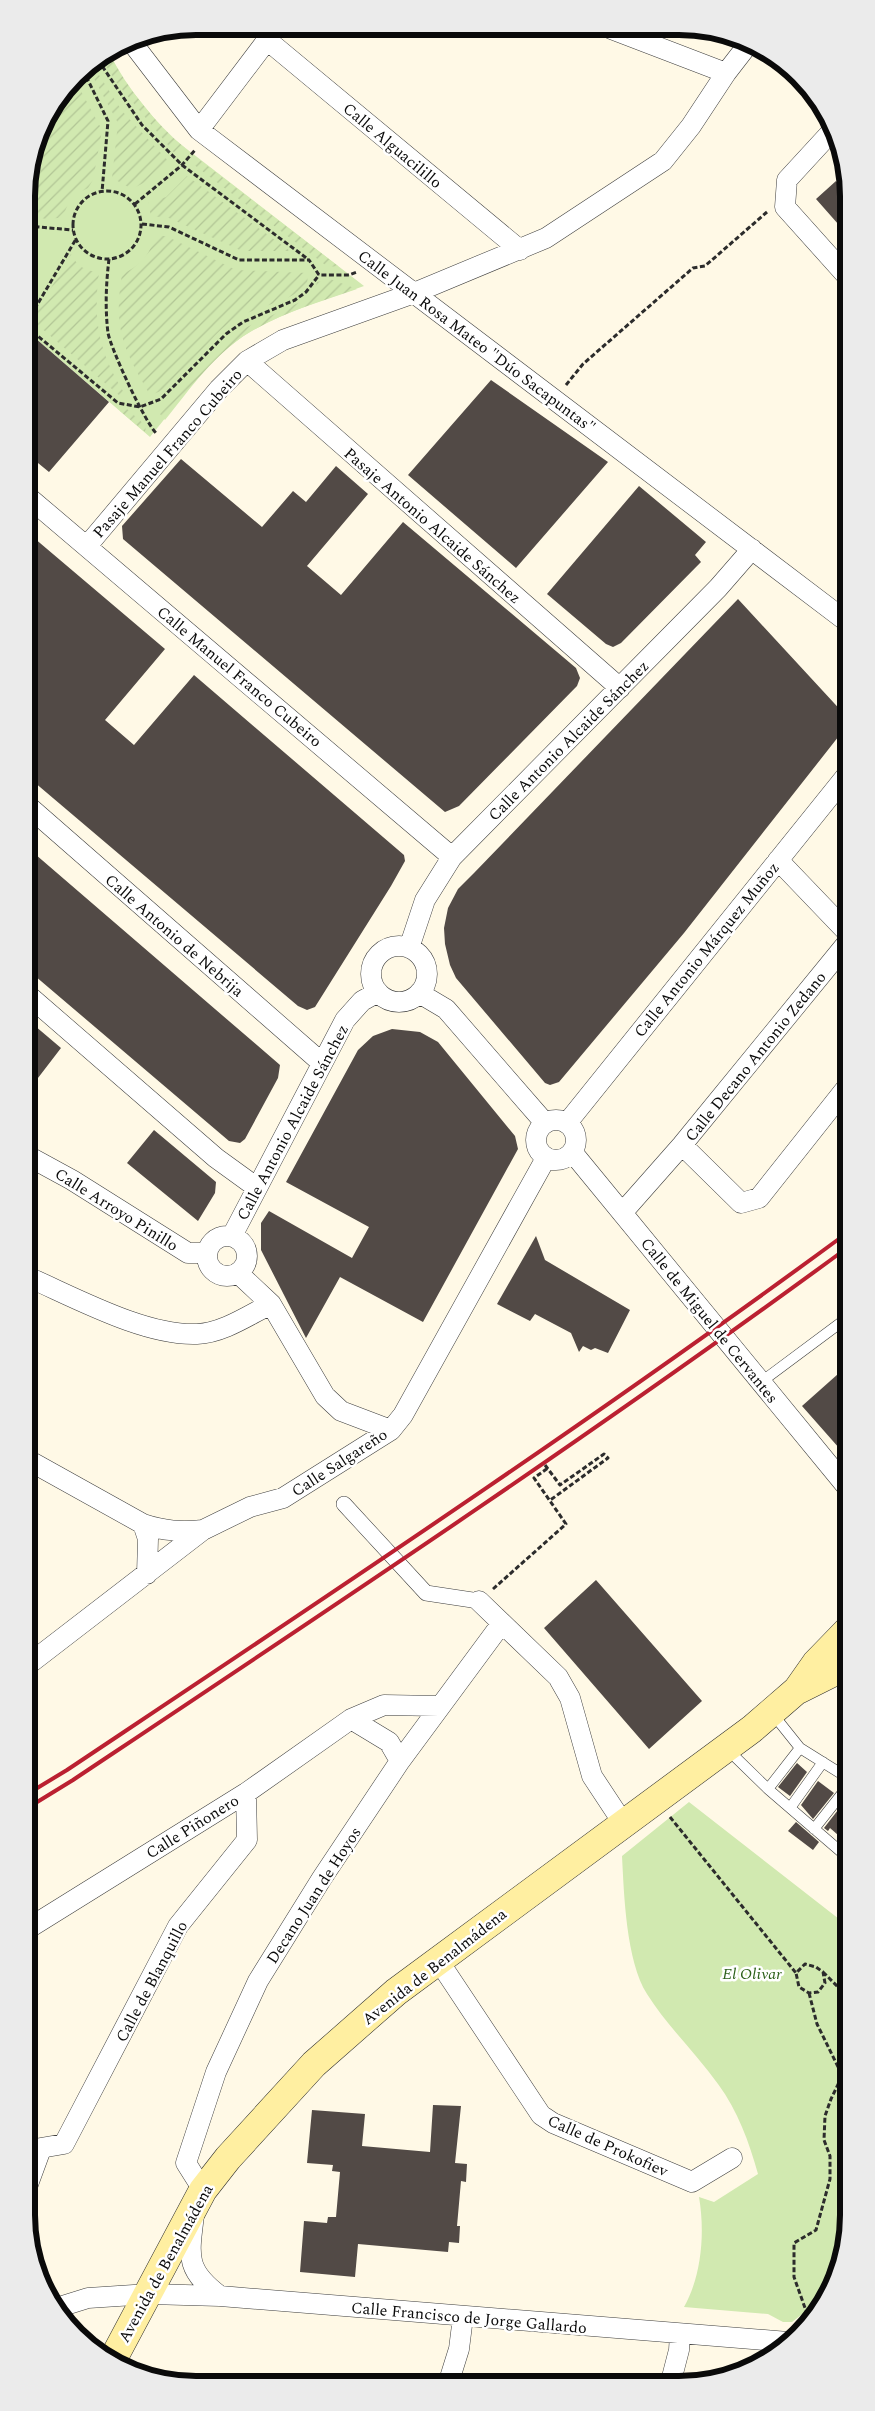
<svg xmlns="http://www.w3.org/2000/svg" width="875" height="2411" font-family="Spectral,serif">
  <style>
    .park { fill: #d1e9b0 }
    .garden { fill: url(#garden-furrows) }
    .building { fill: #524a46 }
    .lines { fill: none; stroke-linecap: round; stroke-linejoin: round }
    .service-casing { stroke: #3d3d3d; stroke-width: 11 }
    .pedestrian-casing { stroke: #3d3d3d; stroke-width: 16 }
    .minor-casing { stroke: #3d3d3d; stroke-width: 21 }
    .secondary-casing { stroke: #2c2c2c; stroke-width: 29 }
    .path { stroke: #2c2c2c; stroke-width: 3; stroke-dasharray: 5 2.5; stroke-linecap: butt }
    .service { stroke: #fff; stroke-width: 10 }
    .pedestrian { stroke: #fff; stroke-width: 15 }
    .minor { stroke: #fff; stroke-width: 20 }
    .secondary { stroke: #ffefa1; stroke-width: 28 }
    .rail { stroke: #bb2031; stroke-width: 4 }
    .labels { text-anchor: middle; stroke-width: 5; stroke-linejoin: round; paint-order: stroke }
    .street-label { font-size: 16px; fill: #0a0a0a; stroke: #fff }
    .park-label { font-size: 16px; font-style: italic; fill: #2d611a; stroke: #fff }
    .rim { fill: none; stroke: #0a0a0a; stroke-width: 6 }
  </style>
  <defs>
    <pattern id="garden-furrows" width="10" height="10" patternUnits="userSpaceOnUse" patternTransform="scale(1.25)"><rect width="10" height="10" fill="#d1e9b0"/><path d="M-1 1l2-2M0 10L10 0M9 11l2-2" fill="none" stroke="#b2c696"/></pattern>
  </defs>
  <rect width="100%" height="100%" fill="#fff9e6"/>
  <!-- park -->
  <path class="park" d="M109 53 124 81 166 133 364 286C325 300 286 311 250 332 211 355 179 402 150 437L27 331V185L44 121 84 69Z
    M689 1802 848 1926V2226L836 2280 818 2308 809 2309 792 2322H783L768 2314 684 2307C702 2275 705 2232 699 2197L714 2202 758 2174C749 2142 738 2111 718 2084 696 2053 667 2026 647 1994 626 1961 624 1894 622 1856Z"/>
  <!-- garden -->
  <path class="garden" d="M109 53C128 89 154 122 185 148L177 156 117 83 101 58Z
    M92 64 122 111 171 164 153 178 132 189 112 178 118 123 92 75Z
    M75 80 102 130 93 180 88 188 72 196 65 211 58 218 46 219 27 215V185L44 121Z
    M197 158 338 266 328 267 193 164Z
    M187 176 290 251H242L169 218 151 216 148 203 166 197Z
    M155 236H166L236 270 308 273 307 285C284 307 247 305 223 328 203 345 175 390 150 395 123 348 113 329 122 274 140 266 150 255 155 236Z
    M71 254C77 266 85 271 99 272 93 319 98 350 123 391L120 396 32 320Z
    M330 279 357 289C320 302 284 312 250 332 215 353 190 389 165 420L160 414 206 361 245 328 313 296 317 282Z
    M127 409 146 426 145 432 120 411Z"/>
  <!-- building -->
  <path class="building" d="M836 181 845 192 846 233 816 199Z
    M27 331 109 402 49 472 27 454Z
    M491 380 608 462 516 568 408 475Z
    M181 459 262 527 293 491 306 502 336 466 368 494 307 566 341 595 403 522 576 668 580 678 577 686 459 806 445 812 123 539 122 526Z
    M639 486 706 542 695 555 701 562 621 643 613 647 606 644 547 594Z
    M27 532 165 649 105 720 134 745 194 675 404 855 405 861 391 886 315 1007 307 1010 298 1006 27 776Z
    M738 599 846 716V727L684 933 559 1082 550 1085 545 1083 456 978 450 965 445 944 444 928 448 908 458 889 474 873Z
    M28 848 280 1065 278 1078 245 1139 240 1143 229 1141 28 970Z
    M28 1020 61 1048 28 1091Z
    M392 1029 420 1032 438 1042 515 1136 518 1149 423 1322 340 1277 306 1338 261 1250V1223L269 1211 352 1258 369 1227 286 1182 358 1050 373 1036Z
    M154 1130 216 1182 215 1193 198 1221 127 1163Z
    M536 1236 545 1260 630 1310 608 1353 595 1348 591 1350 583 1346 579 1352 571 1333 535 1314 530 1321 497 1304Z
    M847 1366V1457L802 1406Z
    M596 1580 702 1701 649 1749 544 1628Z
    M797 1763 807 1772 790 1796 778 1787Z
    M818 1781 834 1793 813 1819 801 1805Z
    M845 1801 848 1804V1823L838 1835 830 1828 828 1831 824 1828Z
    M796 1822 819 1842 813 1850 788 1831Z
    M433 2105 461 2106 455 2163 467 2164 466 2182 461 2181 457 2226H460L459 2243 449 2242 448 2252 358 2244 355 2277 300 2272 304 2221 327 2223 328 2217H336L340 2172 332 2171 333 2165 307 2163 312 2110 365 2114 362 2146 430 2152Z"/>
  <g class="lines">
    <!-- service casing -->
    <g class="service-casing">
      <path id="service" d="M761 1382 847 1318
        M772 1713 800 1748 848 1778
        M727 1749 768 1789 847 1857 848 1854
        M768 1789 800 1748
        M790 1808 823 1762
        M814 1829 848 1786
        M29 2196 47 2147"/>
    </g>
    <!-- pedestrian casing -->
    <g class="pedestrian-casing">
      <path id="pedestrian" d="M344 1504 426 1593 479 1601"/>
    </g>
    <!-- minor casing -->
    <g class="minor-casing">
      <path id="minor" d="M611 29 726 73
        M130 40 199 130 846 621
        M267 40 520 250
        M199 130 277 27
        M833 130 787 180 785 207 846 275
        M247 361 620 688
        M27 496 452 857
        M87 546 219 389 247 361 283 340 414 293 546 238 663 161 691 126 726 73 750 42
        M28 806 322 1063
        M778 860 847 932
        M371 974a28 28 0 1 1 56 0a28 28 0 1 1-56 0Z
        M409 948 425 900 452 857 718 588 752 549
        M419 993 446 1009 545 1123
        M28 995 216 1158 256 1187
        M536 1140a20 20 0 1 1 40 0a20 20 0 1 1-40 0Z
        M567 1123 846 776
        M682 1145 741 1203 759 1198 847 1087
        M573 1153 847 1487
        M28 1156 72 1180 188 1253H207
        M622 1213 682 1145 847 943
        M207 1256a20 20 0 1 1 40 0a20 20 0 1 1-40 0Z
        M232 1236 345 1020 362 1001 378 992
        M239 1274 271 1304 325 1396 341 1411 391 1430
        M28 1277C76 1298 145 1336 197 1334 223 1333 249 1315 271 1304
        M28 1460 143 1524C164 1531 181 1532 203 1530
        M143 1524 148 1539 147 1574
        M479 1601 558 1677 570 1698 592 1776 623 1823
        M29 1664 203 1530 250 1507 283 1498 391 1430 403 1415 546 1158
        M351 1719 389 1742 400 1761
        M29 1928 246 1793 351 1719 384 1705 439 1706
        M438 1960 541 2115 553 2123 692 2182 732 2158
        M29 2150 64 2144 178 1926 247 1840 246 1793
        M203 2190 186 2163 216 2072 258 1981 322 1878 400 1761 502 1623
        M194 2215C189 2256 185 2270 220 2296
        M56 2308 88 2298 149 2294 220 2296 788 2342
        M449 2381 459 2349 463 2317
        M671 2381 679 2350 680 2334"/>
    </g>
    <!-- secondary casing -->
    <g class="secondary-casing">
      <path id="secondary" d="M798 1690 848 1665
        M112 2361 203 2190 228 2158 314 2064 396 1992 752 1729 797 1690 816 1663 848 1630"/>
    </g>
    <!-- path -->
    <path class="path" d="M98 60 142 125 182 165 309 260
      M83 70 108 121 102 192
      M73 225a34 34 0 1 1 68 0a34 34 0 1 1-68 0Z
      M135 204 182 165 195 150
      M142 224 169 227 239 260H309L319 275H349L357 272
      M27 226 73 230
      M109 259C106 284 105 308 108 333 111 349 145 423 157 434
      M27 322 76 239
      M27 327 118 403 140 407 161 399 226 334 243 322 295 300 306 292 319 275
      M566 385 583 364 693 268 705 266 767 212
      M545 1465 560 1485 604 1454 608 1458 549 1501
      M493 1589 566 1524 534 1478 548 1468
      M670 1817 796 1973 805 1964 816 1967 823 1972 825 1983 818 1992 809 1993 799 1987 796 1973
      M823 1972 848 1997
      M809 1993 817 2024 845 2081 848 2102
      M810 2322 794 2277V2243L816 2230 830 2179V2156L824 2140 825 2116 831 2099 842 2076"/>
    <!-- service -->
    <use href="#service" class="service"/>
    <!-- pedestrian -->
    <use href="#pedestrian" class="pedestrian"/>
    <!-- minor -->
    <use href="#minor" class="minor"/>
    <!-- secondary -->
    <use href="#secondary" class="secondary"/>
    <!-- rail -->
    <path class="rail" d="M29 1793 67 1770C329 1595 593 1420 847 1233
      M29 1807 73 1780C334 1606 595 1433 847 1248"/>
  </g>
  <g class="labels">
    <!-- street labels -->
    <g class="street-label">
      <text transform="translate(393 145) rotate(40)" y="6">Calle Alguacilillo</text>
      <text transform="translate(477 341) rotate(37)" y="6">Calle Juan Rosa Mateo "Dúo Sacapuntas"</text>
      <text transform="translate(167 453) rotate(-49)" y="6">Pasaje Manuel Franco Cubeiro</text>
      <text transform="translate(433 525) rotate(41)" y="6">Pasaje Antonio Alcaide Sánchez</text>
      <text transform="translate(240 676) rotate(40)" y="6">Calle Manuel Franco Cubeiro</text>
      <text transform="translate(568 740) rotate(-45)" y="6">Calle Antonio Alcaide Sánchez</text>
      <text transform="translate(175 935) rotate(41)" y="6">Calle Antonio de Nebrija</text>
      <text transform="translate(706 949) rotate(-51)" y="6">Calle Antonio Márquez Muñoz</text>
      <text transform="translate(755 1056) rotate(-51)" y="6">Calle Decano Antonio Zedano</text>
      <text transform="translate(292 1122) rotate(-62)" y="6">Calle Antonio Alcaide Sánchez</text>
      <text transform="translate(117 1209) rotate(32)" y="6">Calle Arroyo Pinillo</text>
      <text transform="translate(710 1320) rotate(51)" y="6">Calle de Miguel de Cervantes</text>
      <text transform="translate(339 1462) rotate(-33)" y="6">Calle Salgareño</text>
      <text transform="translate(192 1826) rotate(-32)" y="6">Calle Piñonero</text>
      <text transform="translate(313 1895) rotate(-57)" y="6">Decano Juan de Hoyos</text>
      <text transform="translate(434 1966) rotate(-38)" y="6">Avenida de Benalmádena</text>
      <text transform="translate(151 1981) rotate(-62)" y="6">Calle de Blanquillo</text>
      <text transform="translate(608 2145) rotate(24)" y="6">Calle de Prokofiev</text>
      <text transform="translate(165 2263) rotate(-61)" y="6">Avenida de Benalmádena</text>
      <text transform="translate(469 2317) rotate(5)" y="6">Calle Francisco de Jorge Gallardo</text>
    </g>
    <!-- park labels -->
    <g class="park-label">
      <text x="752" y="1979">El Olivar</text>
    </g>
  </g>
  <!-- crop -->
  <path d="M0 0H875V2411H0ZM196 35H679A161 161 0 0 1 840 196V2215A161 161 0 0 1 679 2376H196A161 161 0 0 1 35 2215V196A161 161 0 0 1 196 35Z" fill="#ebebeb" fill-rule="evenodd"/>
  <path class="rim" d="M196 35H679A161 161 0 0 1 840 196V2215A161 161 0 0 1 679 2376H196A161 161 0 0 1 35 2215V196A161 161 0 0 1 196 35Z"/>
</svg>
